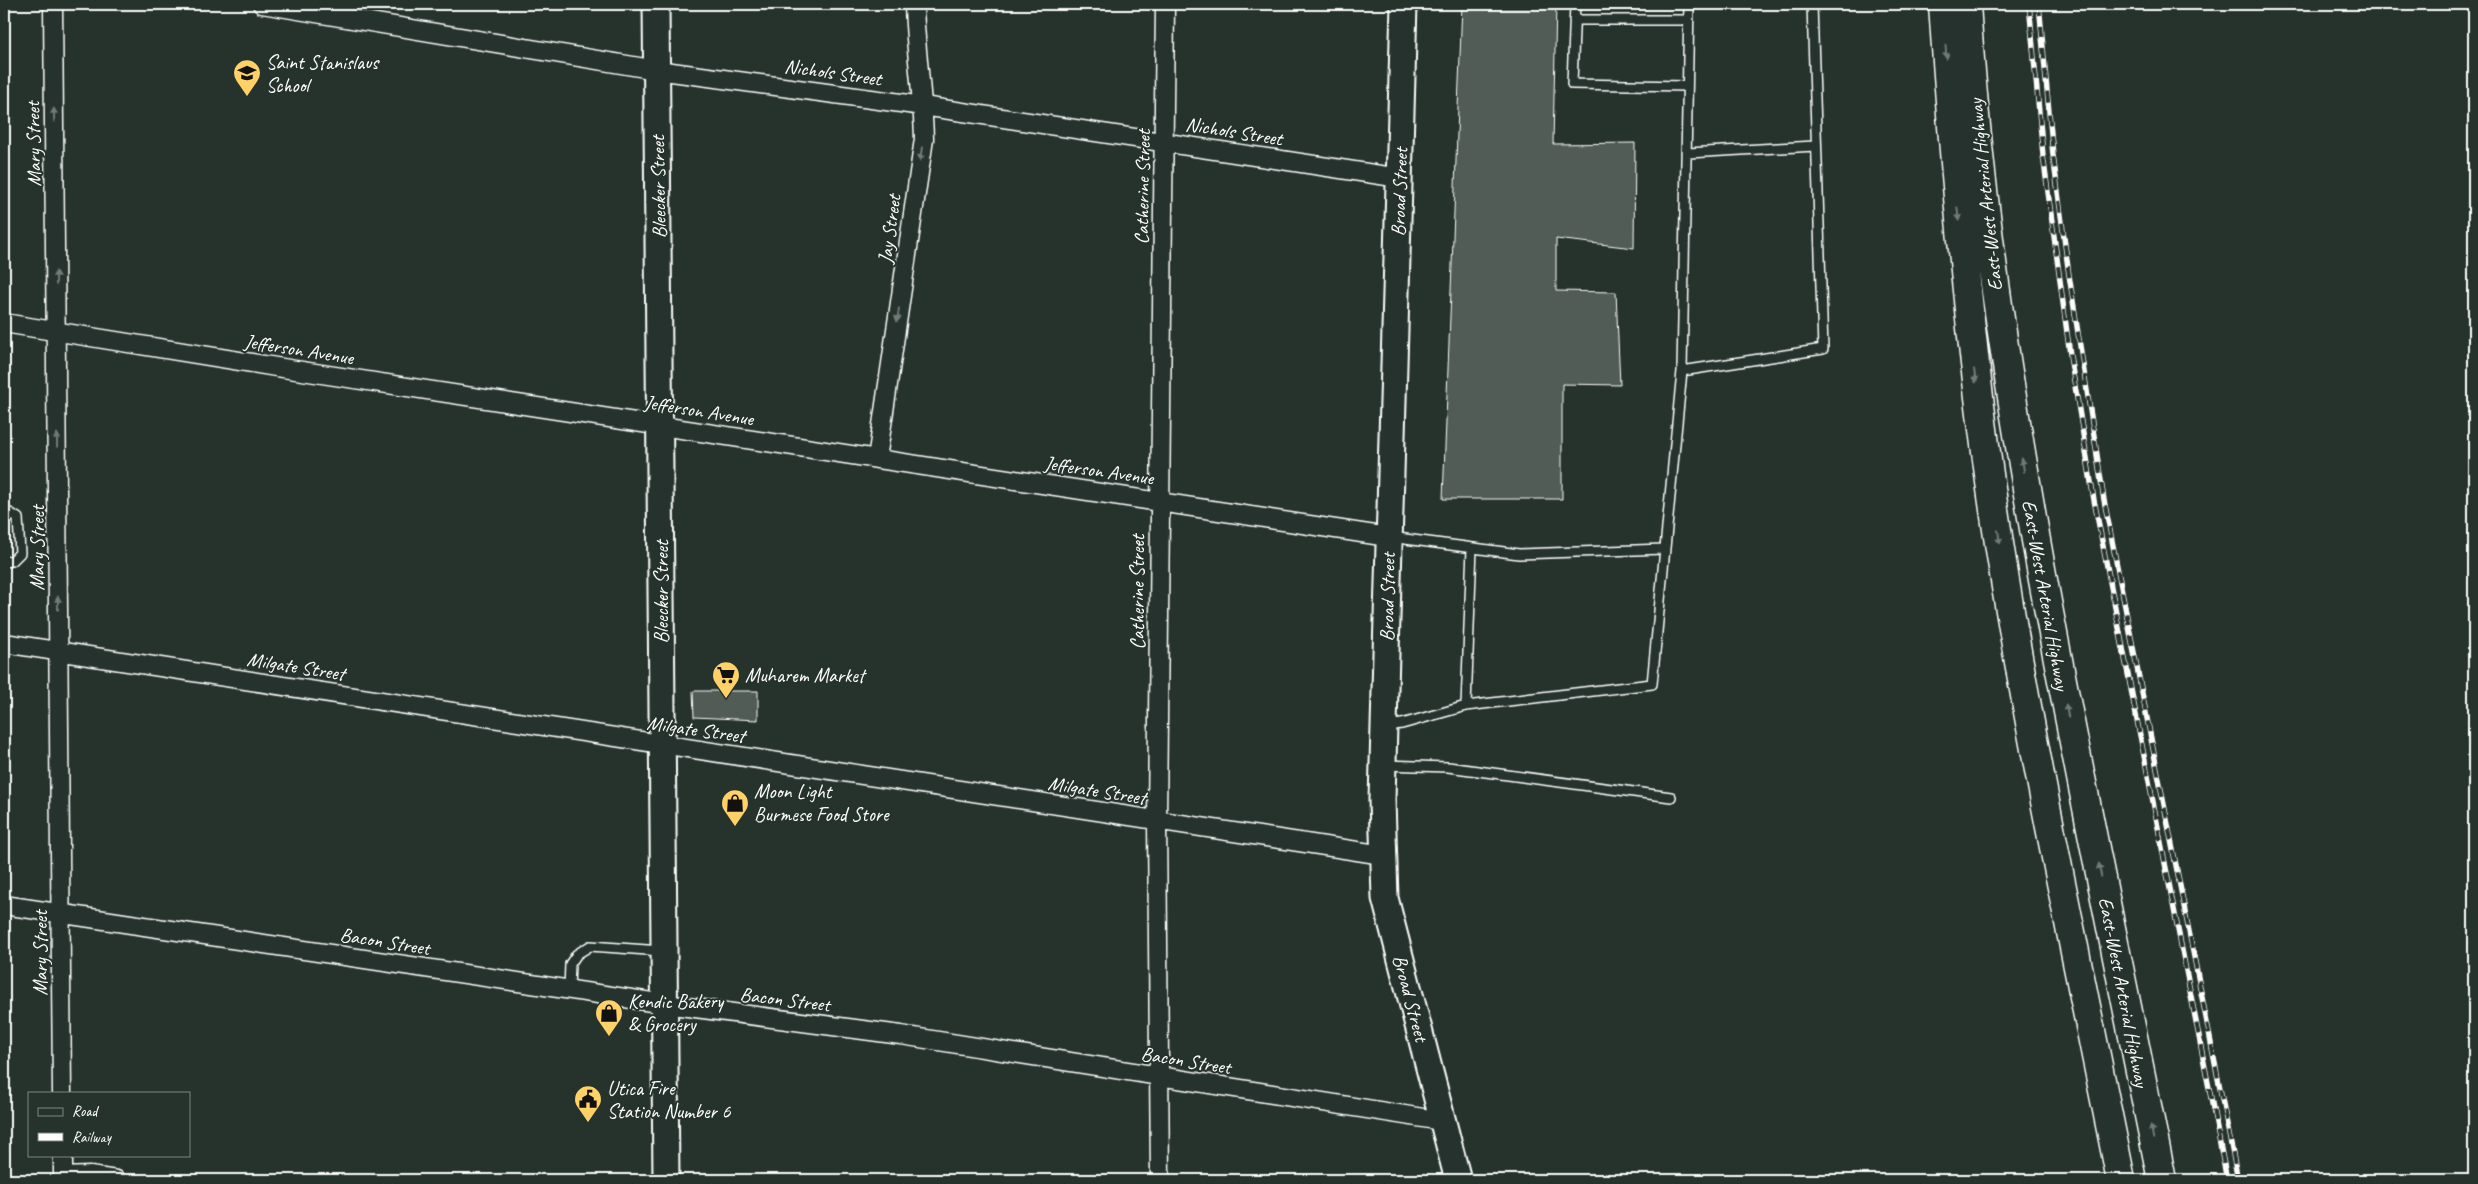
<svg xmlns="http://www.w3.org/2000/svg" width="2478" height="1184" font-family="Caveat,sans-serif">
  <style>
    .building { fill: #515c57; stroke: #fff }
    .lines { fill: none; stroke-linecap: round; stroke-linejoin: round }
    .lane-casing { stroke: #fff; stroke-width: 12 }
    .street-casing { stroke: #fff; stroke-width: 21 }
    .secondary-casing { stroke: #fff; stroke-width: 29 }
    .primary-casing { stroke: #fff; stroke-width: 31 }
    .lane { stroke: #26332d; stroke-width: 9 }
    .street { stroke: #26332d; stroke-width: 18 }
    .secondary { stroke: #26332d; stroke-width: 25 }
    .primary { stroke: #26332d; stroke-width: 28 }
    .rail-casing { stroke: #fff; stroke-width: 5.5 }
    .rail { stroke: #26332d; stroke-width: 4; stroke-dasharray: 11; stroke-linecap: butt }
    .oneway { fill: #727a76 }
    .labels { text-anchor: middle; stroke-width: 4; stroke-linejoin: round; paint-order: stroke }
    .poi-label { font-size: 20px; fill: #fff; stroke: #26332d; text-anchor: start }
    .street-label { font-size: 20px; fill: #fff; stroke: #26332d }
  </style>
  <rect width="100%" height="100%" fill="#26332d"/>
  <filter id="ink" filterUnits="userSpaceOnUse"><feTurbulence type="fractalNoise" baseFrequency=".02" numOctaves="2"/><feDisplacementMap in="SourceGraphic" scale="10" xChannelSelector="R" yChannelSelector="G"/><feConvolveMatrix kernelMatrix="1 2 1 2 8 2 1 2 1" color-interpolation-filters="sRGB"/></filter>
  <g filter="url(#ink)">
    <!-- building -->
    <path class="building" d="M1462 4H1556L1553 144 1635 143 1634 248 1556 239V291L1616 292 1620 385 1562 384V499H1443Z
      M693 691H758V720L694 717Z"/>
    <g class="lines">
      <!-- lane casing -->
      <g class="lane-casing">
        <path id="lane" d="M1575 4 1572 84 1686 86
          M1574 20H1688
          M1688 153 1815 146
          M1682 371 1823 349 1812 4
          M4 513H10L18 518 20 553 12 561 4 562
          M1390 537 1519 554 1664 549
          M1466 706 1652 684 1682 371 1689 4
          M1385 726 1402 724 1466 706 1472 548
          M1383 765 1448 767 1671 797
          M569 990 570 964 577 954 590 946 662 951"/>
      </g>
      <!-- street casing -->
      <g class="street-casing">
        <path id="street" d="M53 4 62 1093
          M262 4 657 70 923 106 1400 178
          M4 323 276 367 1388 537
          M877 459 924 139C923 93 915 49 914 4
          M4 643 1383 855
          M4 905 665 1004 901 1035 1442 1121
          M63 1155V1180
          M63 1177 90 1176 116 1180
          M1160 1180 1157 821 1165 4"/>
      </g>
      <!-- secondary casing -->
      <g class="secondary-casing">
        <path id="secondary" d="M656 4 666 1180
          M1404 4 1384 726 1382 800 1385 898 1458 1180"/>
      </g>
      <!-- primary casing -->
      <g class="primary-casing">
        <path id="primary" d="M1943 4C1956 199 1974 394 2006 587 2039 785 2082 983 2121 1180
          M1966 4C1978 197 2009 389 2043 580 2080 781 2122 980 2162 1180"/>
      </g>
      <!-- lane -->
      <use href="#lane" class="lane"/>
      <!-- street -->
      <use href="#street" class="street"/>
      <!-- secondary -->
      <use href="#secondary" class="secondary"/>
      <!-- primary -->
      <use href="#primary" class="primary"/>
      <!-- rail casing -->
      <g class="rail-casing">
        <path id="rail" d="M2029 4 2043 155 2071 362 2094 500 2227 1180
          M2039 4 2053 155 2069 275 2104 500 2238 1180"/>
      </g>
      <!-- rail -->
      <use href="#rail" class="rail"/>
    </g>
    <!-- one-way arrows -->
    <defs><path id="oneway-solid" d="M-6-.8H1V-3.2L6.5 0L1 3.2V.8H-6Z" transform="scale(1.25)"/></defs>
    <g class="oneway">
      <use href="#oneway-solid" transform="translate(1946 52) rotate(86)"/>
      <use href="#oneway-solid" transform="translate(54 115) rotate(-91)"/>
      <use href="#oneway-solid" transform="translate(921 154) rotate(98)"/>
      <use href="#oneway-solid" transform="translate(1958 214) rotate(84)"/>
      <use href="#oneway-solid" transform="translate(56 278) rotate(-91)"/>
      <use href="#oneway-solid" transform="translate(898 315) rotate(98)"/>
      <use href="#oneway-solid" transform="translate(1975 376) rotate(82)"/>
      <use href="#oneway-solid" transform="translate(57 440) rotate(-90)"/>
      <use href="#oneway-solid" transform="translate(2023 465) rotate(-100)"/>
      <use href="#oneway-solid" transform="translate(1999 537) rotate(82)"/>
      <use href="#oneway-solid" transform="translate(58 603) rotate(-90)"/>
      <use href="#oneway-solid" transform="translate(2067 711) rotate(-101)"/>
      <use href="#oneway-solid" transform="translate(2100 870) rotate(-101)"/>
      <use href="#oneway-solid" transform="translate(2152 1132) rotate(-101)"/>
    </g>
  </g>
  <!-- icons -->
  <defs>
    <g id="school-pin" transform="scale(1.4375)"><path d="M0 17L-7.5 6A9.5 9.5 0 1 1 7.5 6Z" fill="#ffd166" stroke="#26332d"/><path d="M0-5L7-2L0 1L-7-2ZM-4 1L0 2.5L4 1V4Q0 6-4 4Z" fill="#111"/></g>
    <g id="supermarket-pin" transform="scale(1.4375)"><path d="M0 17L-7.5 6A9.5 9.5 0 1 1 7.5 6Z" fill="#ffd166" stroke="#26332d"/><path d="M-6-5.5h2.5l.6 2H6L4.5 2H-2.5L-4.4-4H-6ZM-1.5 3.2a1.3 1.3 0 1 0 .1 0ZM3 3.2a1.3 1.3 0 1 0 .1 0Z" fill="#111"/></g>
    <g id="shop-pin" transform="scale(1.4375)"><path d="M0 17L-7.5 6A9.5 9.5 0 1 1 7.5 6Z" fill="#ffd166" stroke="#26332d"/><path d="M-5-2.5h2.3a2.7 3.5 0 0 1 5.4 0H5L5.5 6h-11ZM-1.5-2.5h3a1.5 2.3 0 0 0-3 0Z" fill="#111"/></g>
    <g id="civic-pin" transform="scale(1.4375)"><path d="M0 17L-7.5 6A9.5 9.5 0 1 1 7.5 6Z" fill="#ffd166" stroke="#26332d"/><path d="M-.6-6.5H3V-4.5H.6V-3L4-1V1h2V6H-6V1h2V-1L-.6-3ZM-1.2 2.5V6h2.4V2.5Z" fill="#111"/></g>
  </defs>
  <g fill-rule="evenodd">
    <use href="#school-pin" x="247" y="73"/>
    <use href="#supermarket-pin" x="726" y="675"/>
    <use href="#shop-pin" x="735" y="803"/>
    <use href="#shop-pin" x="609" y="1013"/>
    <use href="#civic-pin" x="588" y="1099"/>
  </g>
  <g class="labels">
    <!-- poi labels -->
    <g class="poi-label">
      <text x="266" y="69">Saint Stanislaus<tspan x="266" dy="23">School</tspan></text>
      <text x="745" y="682">Muharem Market</text>
      <text x="754" y="798">Moon Light<tspan x="754" dy="23">Burmese Food Store</tspan></text>
      <text x="628" y="1008">Kendic Bakery<tspan x="628" dy="23">&amp; Grocery</tspan></text>
      <text x="607" y="1095">Utica Fire<tspan x="607" dy="23">Station Number 6</tspan></text>
    </g>
    <!-- street labels -->
    <g class="street-label">
      <text transform="translate(833 72) rotate(8)" y="7">Nichols Street</text>
      <text transform="translate(1234 131) rotate(9)" y="7">Nichols Street</text>
      <text transform="translate(33 144) rotate(-91)" y="7">Mary Street</text>
      <text transform="translate(658 187) rotate(-91)" y="7">Bleecker Street</text>
      <text transform="translate(1142 187) rotate(-89)" y="7">Catherine Street</text>
      <text transform="translate(1399 192) rotate(-88)" y="7">Broad Street</text>
      <text transform="translate(1985 195) rotate(-96)" y="7">East-West Arterial Highway</text>
      <text transform="translate(889 229) rotate(-82)" y="7">Jay Street</text>
      <text transform="translate(299 349) rotate(9)" y="7">Jefferson Avenue</text>
      <text transform="translate(699 410) rotate(9)" y="7">Jefferson Avenue</text>
      <text transform="translate(1099 470) rotate(8)" y="7">Jefferson Avenue</text>
      <text transform="translate(37 548) rotate(-90)" y="7">Mary Street</text>
      <text transform="translate(661 592) rotate(-90)" y="7">Bleecker Street</text>
      <text transform="translate(1137 592) rotate(-90)" y="7">Catherine Street</text>
      <text transform="translate(2046 595) rotate(80)" y="7">East-West Arterial Highway</text>
      <text transform="translate(1387 597) rotate(-89)" y="7">Broad Street</text>
      <text transform="translate(296 666) rotate(9)" y="7">Milgate Street</text>
      <text transform="translate(696 729) rotate(8)" y="7">Milgate Street</text>
      <text transform="translate(1097 790) rotate(9)" y="7">Milgate Street</text>
      <text transform="translate(385 941) rotate(9)" y="7">Bacon Street</text>
      <text transform="translate(40 953) rotate(-90)" y="7">Mary Street</text>
      <text transform="translate(2124 992) rotate(79)" y="7">East-West Arterial Highway</text>
      <text transform="translate(1411 998) rotate(75)" y="7">Broad Street</text>
      <text transform="translate(785 999) rotate(7)" y="7">Bacon Street</text>
      <text transform="translate(1186 1060) rotate(9)" y="7">Bacon Street</text>
    </g>
  </g>
  <!-- margin -->
  <rect width="2478" height="1184" fill="none" stroke="#26332d" stroke-width="20"/>
  <rect x="10" y="10" width="2458" height="1164" fill="none" stroke="#fff" stroke-width="2" filter="url(#ink)"/>
  <!-- legend -->
  <rect x="28" y="1092" width="162" height="65" fill="#26332d" stroke="#7d8581"/>
  <rect x="38" y="1108" width="25" height="8" fill="#26332d" stroke="#7d8581"/>
  <text x="72" y="1116" font-size="15" fill="#ffffff">Road</text>
  <rect x="38" y="1133" width="25" height="8" fill="#ffffff" stroke="#7d8581"/>
  <text x="72" y="1142" font-size="15" fill="#ffffff">Railway</text>
</svg>
